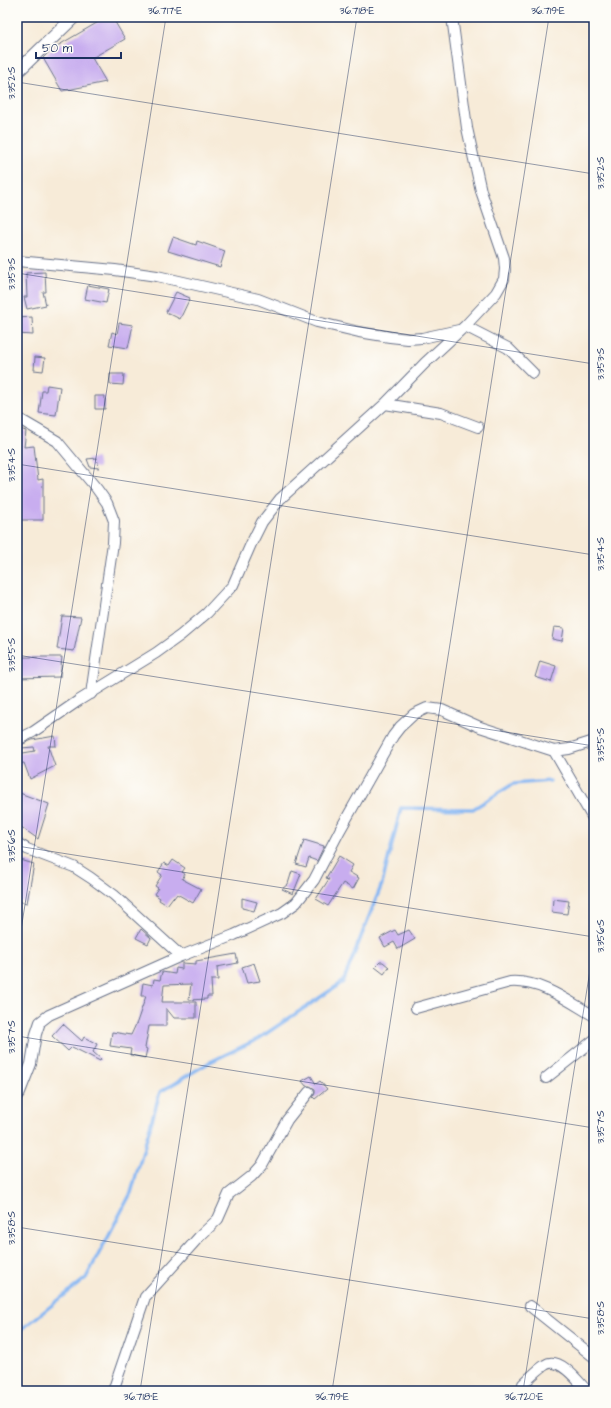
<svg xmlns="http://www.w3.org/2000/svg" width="611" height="1408" font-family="'Architects Daughter',sans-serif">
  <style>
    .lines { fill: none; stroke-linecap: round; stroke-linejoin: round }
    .stream { stroke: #87b7f3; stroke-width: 3.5 }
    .building { fill: #c8adef }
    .minor-casing { stroke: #687189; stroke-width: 12 }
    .tertiary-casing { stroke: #687189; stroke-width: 14 }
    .minor { stroke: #fff; stroke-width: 10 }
    .tertiary { stroke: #fff; stroke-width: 12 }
    .ticks { fill: none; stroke: #1b2f5e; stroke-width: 1; stroke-opacity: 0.45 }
    .neatline { fill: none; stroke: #1b2f5e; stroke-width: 1.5 }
    .ticks-label { font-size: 10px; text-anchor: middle; fill: #1b2f5e }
  </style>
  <rect width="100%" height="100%" fill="#fdfcf7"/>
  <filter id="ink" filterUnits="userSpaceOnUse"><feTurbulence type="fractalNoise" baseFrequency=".025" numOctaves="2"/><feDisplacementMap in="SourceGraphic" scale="8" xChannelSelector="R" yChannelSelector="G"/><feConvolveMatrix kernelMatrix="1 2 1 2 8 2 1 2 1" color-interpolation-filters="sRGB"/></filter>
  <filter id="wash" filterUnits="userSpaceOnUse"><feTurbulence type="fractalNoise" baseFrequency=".012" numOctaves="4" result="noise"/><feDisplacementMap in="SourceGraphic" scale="16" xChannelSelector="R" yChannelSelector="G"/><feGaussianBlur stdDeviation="0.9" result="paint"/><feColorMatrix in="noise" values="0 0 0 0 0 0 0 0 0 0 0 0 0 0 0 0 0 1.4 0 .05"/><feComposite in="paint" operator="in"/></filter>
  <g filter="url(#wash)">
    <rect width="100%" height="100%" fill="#f7ebd8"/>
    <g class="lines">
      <!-- stream -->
      <path class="stream" d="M17 1333 86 1278 131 1193 160 1092 210 1062 258 1039 343 982 382 884 401 808 473 809 513 784 550 781"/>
    </g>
    <g id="blocks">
      <!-- building -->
      <path class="building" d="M107 17H112L125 39 92 58 106 82 62 91 43 58 52 49Z
        M173 237 196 245 197 241 225 251 220 267 168 251Z
        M45 272 46 292H43L46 305 27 309 24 297H27L26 273Z
        M88 285 109 289 106 303 85 299Z
        M176 292 190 298 180 319 166 312Z
        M32 317 33 335 17 334V318Z
        M119 323 133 325 128 348 109 345 112 332 117 334Z
        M35 357 45 358 43 371 34 370Z
        M110 374H124L123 385 110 384Z
        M47 385 60 387 56 415 39 413 42 391H46Z
        M95 396H105V409H95Z
        M17 428 26 431 24 447 34 446 38 480 43 479V520H17Z
        M97 458 99 468 90 467 87 459Z
        M62 616 81 617 74 651 57 649Z
        M554 627 564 628 562 641 552 639Z
        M17 657H62L60 677 17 678Z
        M540 661 556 666 551 682 535 677Z
        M55 736 56 746H48L55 766 30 779 24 763 17 764V754L35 751 34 747 21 748V745L32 740Z
        M17 792 49 804 38 839 17 824Z
        M304 840 324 846 317 861 309 858 306 867 296 864Z
        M339 856 353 865 349 872 359 878 353 889 343 883 328 906 316 899 329 879 326 878Z
        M17 859 34 864 27 903 17 901Z
        M173 860 185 868 182 872 185 874 182 879 201 889 193 903 177 894 174 898 173 897 167 905 159 900 160 898 154 894 158 888 155 886 162 875 158 872 164 863 169 866Z
        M292 871 301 874 293 894 282 889 288 884Z
        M242 898 257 902 254 911 242 908Z
        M553 899 569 901 567 914 552 912Z
        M141 929 151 938 148 944 136 938Z
        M395 930 398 935 409 930 415 939 398 949 394 942 385 947 380 938Z
        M236 954 238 963 217 967 218 980H211L212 996H207V999L189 1000 191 984 164 985 162 1002H196V1018H174L166 1008V1026H149L145 1048 147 1049 145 1058 130 1055 131 1049 110 1046 112 1032 131 1035 137 1022 146 996H141L143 983 153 985 154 979 160 980 162 972 175 974 176 968 182 969V963L196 964V961Z
        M380 962H383L389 967 384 974 375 967Z
        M254 963 260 981 247 983 242 967Z
        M63 1024 82 1041 84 1037 97 1044 93 1052 101 1059 100 1061 72 1047 68 1051 52 1036Z
        M311 1076 316 1084 320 1081 327 1089 315 1099 313 1097 315 1093V1089L310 1086H306L302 1081Z"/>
    </g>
  </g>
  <g filter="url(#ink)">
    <use href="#blocks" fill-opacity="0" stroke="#687189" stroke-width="1"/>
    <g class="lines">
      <!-- minor casing -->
      <g class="minor-casing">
        <path id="minor" d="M17 261 115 270 157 276 258 299 317 322 359 332 390 337 408 339 422 338 459 330
          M465 326 508 348 533 373
          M385 404 441 413 478 427
          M17 419 21 420 57 441 97 489 107 503 114 521 113 543 91 694
          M17 740 33 732 78 701 156 653 181 635 207 613 233 585 251 544 262 522 280 499 385 404 425 363 465 326 496 293 504 279 505 269 504 258 481 191 467 128 452 17
          M554 751 594 820
          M17 843 27 849 74 867 91 878 114 895 181 956
          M416 1008 510 982C541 980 568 1001 594 1016
          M546 1078 594 1040
          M17 1096 20 1092 31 1064 36 1034 40 1022 49 1015 181 956 234 935 282 913 296 903 314 880 340 830 393 736 400 727 414 714 427 708 442 710 480 727 554 751 569 749 594 741
          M530 1306 594 1357
          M523 1384C530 1378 537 1370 545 1365 559 1355 579 1382 587 1391
          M113 1391 145 1297 199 1237 218 1219 229 1194 252 1176 262 1165 287 1120 309 1092"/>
      </g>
      <!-- tertiary casing -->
      <g class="tertiary-casing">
        <path id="tertiary" d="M17 72 74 17"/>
      </g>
      <!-- minor -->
      <use href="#minor" class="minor"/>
      <!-- tertiary -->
      <use href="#tertiary" class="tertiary"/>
    </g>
  </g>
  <!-- ticks -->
  <path class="ticks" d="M17 82 594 174M17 273 594 364M17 464 594 555M17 655 594 746M17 846 594 937M17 955 166 17M17 1036 594 1128M17 1227 594 1319M140 1391 357 17M332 1391 549 17M523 1391 594 945"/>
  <!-- margin -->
  <rect width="611" height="1408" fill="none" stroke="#fdfcf7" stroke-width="44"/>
  <!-- scale -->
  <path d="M36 52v6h85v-6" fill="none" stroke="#1b2f5e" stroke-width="2"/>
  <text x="42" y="52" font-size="12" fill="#1b2f5e" stroke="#fdfcf7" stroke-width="3" paint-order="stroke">50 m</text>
  <rect x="22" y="22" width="567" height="1364" class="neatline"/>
  <g class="ticks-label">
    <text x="165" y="14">36.717°E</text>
    <text x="357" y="14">36.718°E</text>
    <text x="548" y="14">36.719°E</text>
    <text transform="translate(11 83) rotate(-90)" y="4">3.352°S</text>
    <text transform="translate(600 173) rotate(-90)" y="4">3.352°S</text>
    <text transform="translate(11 274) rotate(-90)" y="4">3.353°S</text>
    <text transform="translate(600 364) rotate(-90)" y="4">3.353°S</text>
    <text transform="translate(11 465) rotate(-90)" y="4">3.354°S</text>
    <text transform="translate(600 554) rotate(-90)" y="4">3.354°S</text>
    <text transform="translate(11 655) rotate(-90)" y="4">3.355°S</text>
    <text transform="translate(600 745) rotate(-90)" y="4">3.355°S</text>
    <text transform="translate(11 846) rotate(-90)" y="4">3.356°S</text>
    <text transform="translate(600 936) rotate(-90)" y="4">3.356°S</text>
    <text transform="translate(11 1037) rotate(-90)" y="4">3.357°S</text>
    <text transform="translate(600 1127) rotate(-90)" y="4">3.357°S</text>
    <text transform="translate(11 1228) rotate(-90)" y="4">3.358°S</text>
    <text transform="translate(600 1318) rotate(-90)" y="4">3.358°S</text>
    <text x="141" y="1400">36.718°E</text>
    <text x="332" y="1400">36.719°E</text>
    <text x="524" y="1400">36.720°E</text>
  </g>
</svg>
